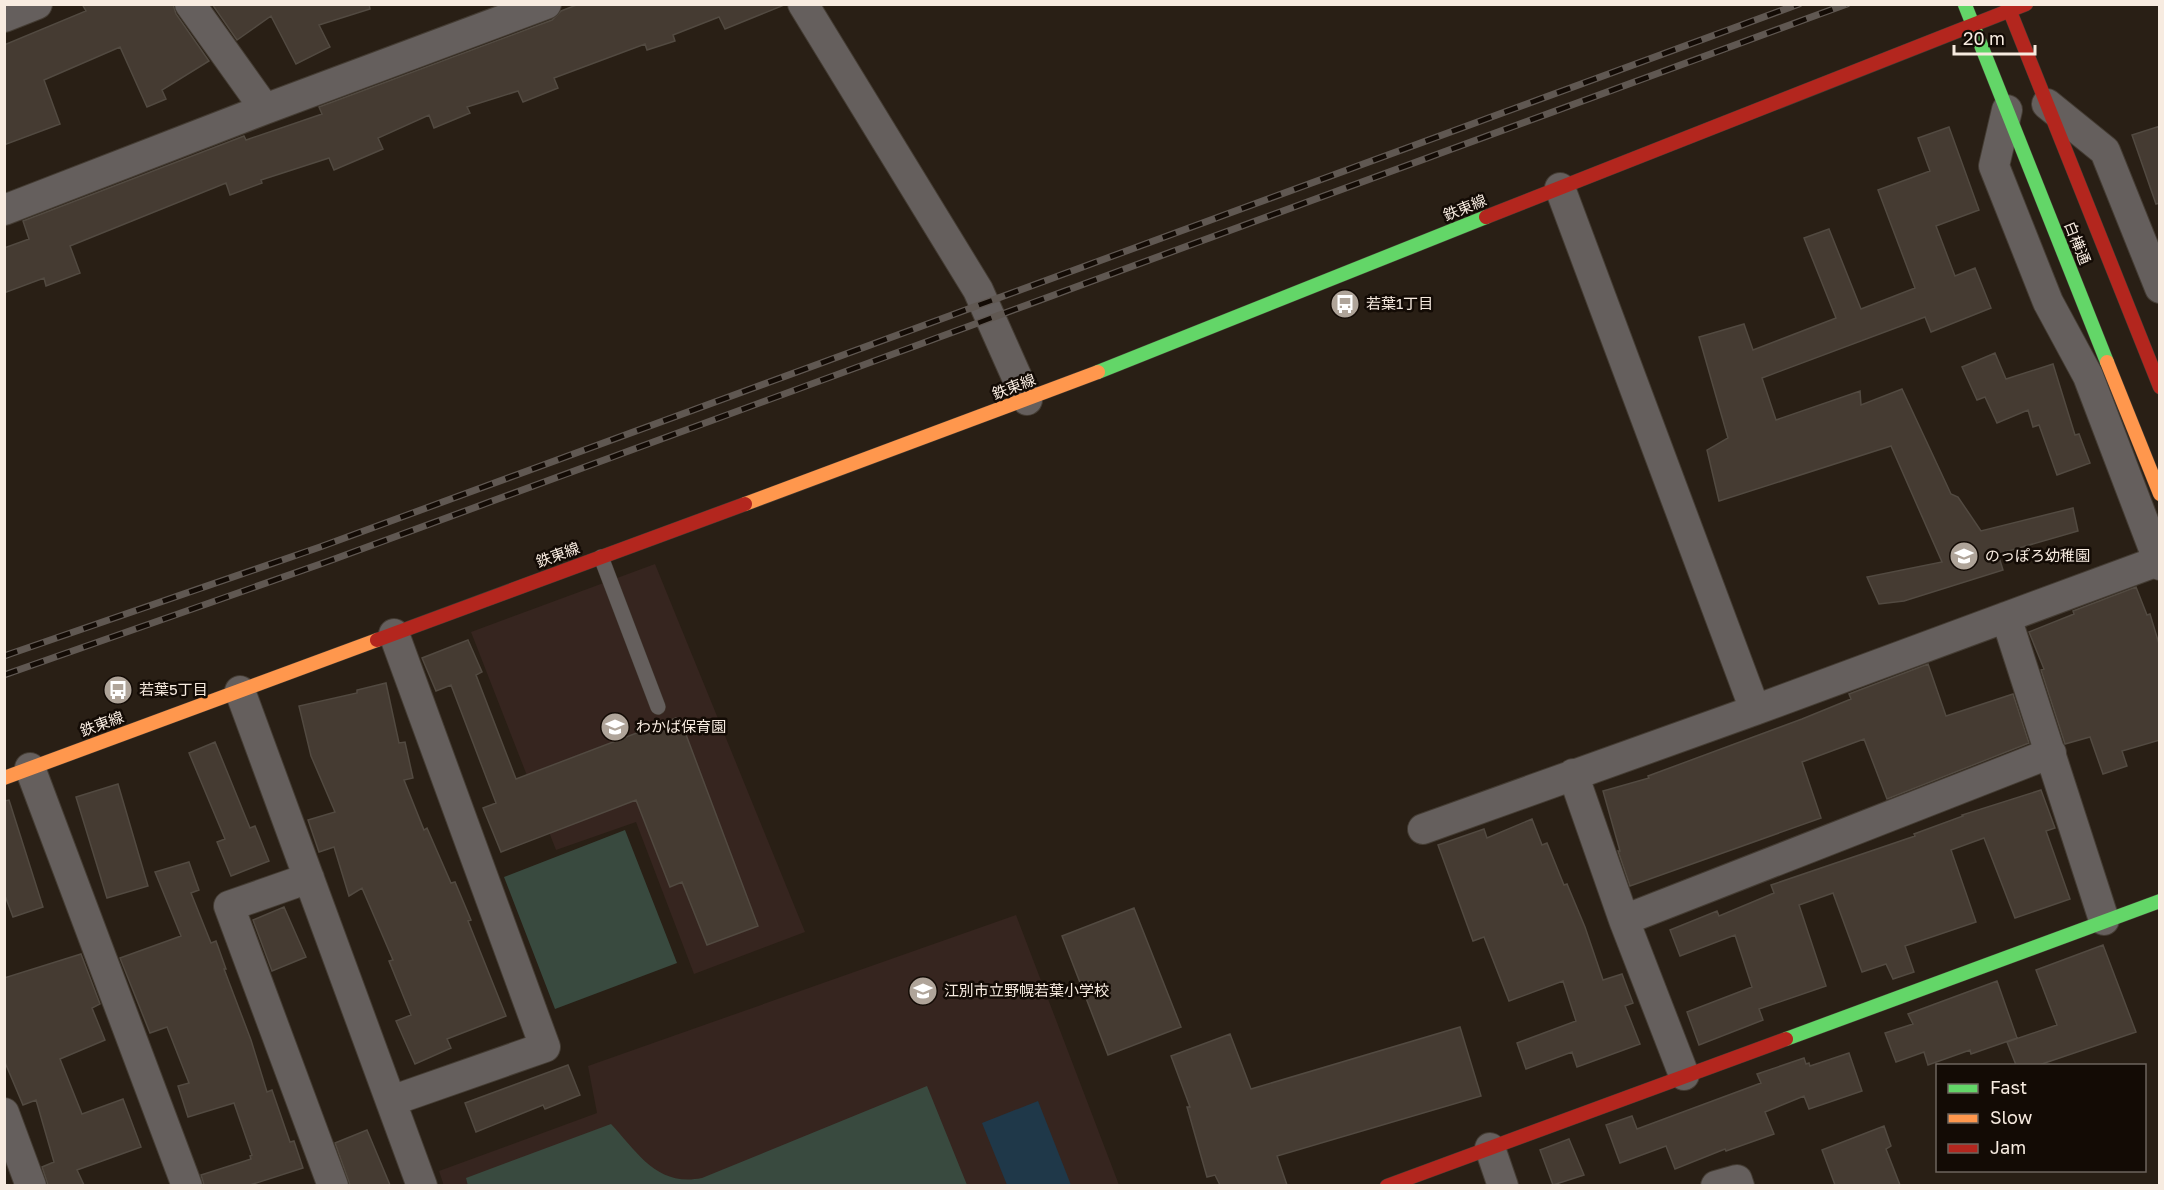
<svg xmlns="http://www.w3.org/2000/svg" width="2164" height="1190" font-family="'Golos Text','Noto Sans JP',sans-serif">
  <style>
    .education { fill: #36251f }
    .green { fill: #394a3f }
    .water { fill: #1f3849 }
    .building { fill: #453b32; stroke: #524a41; stroke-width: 1.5 }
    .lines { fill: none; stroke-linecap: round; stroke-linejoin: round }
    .lane-casing { stroke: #443c33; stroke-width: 16 }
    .street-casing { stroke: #443c33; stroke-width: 32 }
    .fast-casing { stroke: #443c33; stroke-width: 15 }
    .slow-casing { stroke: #443c33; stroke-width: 15 }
    .jam-casing { stroke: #443c33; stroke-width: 15 }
    .lane { stroke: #655f5d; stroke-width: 15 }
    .street { stroke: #655f5d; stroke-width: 30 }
    .fast { stroke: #63d668; stroke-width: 14 }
    .slow { stroke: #ff974d; stroke-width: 14 }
    .jam { stroke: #b3261e; stroke-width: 14 }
    .rail-casing { stroke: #605852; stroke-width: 7 }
    .rail { stroke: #130b05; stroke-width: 4.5; stroke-dasharray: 14; stroke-linecap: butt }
    .labels { text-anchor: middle; stroke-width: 5; stroke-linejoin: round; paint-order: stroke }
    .street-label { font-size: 15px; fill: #f7ebe0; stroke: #130b05 }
    .poi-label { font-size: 15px; fill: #f7ebe0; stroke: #130b05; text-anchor: start }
  </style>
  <rect width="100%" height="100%" fill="#291f15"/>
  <!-- education -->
  <path class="education" d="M655 564 805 932 694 974 636 822 556 850 471 632Z
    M1016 915 1119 1185 444 1186 439 1171 597 1113 588 1066Z"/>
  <!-- green -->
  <path class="green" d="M625 830 677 963 555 1009 504 877Z
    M927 1086 967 1185 468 1186 466 1178 611 1124C638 1153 657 1187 702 1178Z"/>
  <!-- water -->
  <path class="water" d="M1038 1101 1071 1185H1007L982 1123Z"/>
  <!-- building -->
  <path class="building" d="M82 4H173L176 14 209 61 162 90 166 99 147 107 120 47 44 80 60 124 4 145V45L86 11Z
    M212 4H369L370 9 319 25 330 47 296 64 271 16 237 40Z
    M579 4 784 5 725 29 719 17 673 35 675 41 647 50 645 44 554 78 558 88 523 102 518 91 467 107 470 113 434 128 429 115 378 138 383 149 334 170 329 158 261 180 262 183 230 195 226 183 70 246 80 273 46 286 44 278 4 293V248L29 239 23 221 244 136 246 140 322 114 319 107 552 20 561 11Z
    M2160 126V203L2156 204 2132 135Z
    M1949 127 1979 210 1936 226 1955 276 1975 268 1991 308 1931 332 1925 317 1762 378 1776 420 1860 391 1861 405 1902 389 1951 494 1958 497 1981 531 2073 508 2078 531 1998 554 2003 570 1904 601 1879 604 1867 577 1942 562 1891 446 1719 501 1707 450 1728 438 1699 337 1744 324 1753 350 1836 318 1804 238 1829 229 1861 309 1915 288 1878 190 1930 171 1918 138Z
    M1995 353 2006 379 2053 364 2075 435 2079 434 2090 463 2057 475 2039 425 2033 427 2028 410 1997 423 1985 397 1977 400 1962 367Z
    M2136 587 2147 615 2150 614 2160 647V740L2122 751 2127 766 2103 774 2090 737 2065 744 2041 670 2044 669 2029 632 2074 614 2073 611Z
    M468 640 482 672 476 675 516 779 676 718 679 725 682 724 758 926 707 945 682 882 670 887 636 800 501 852 483 808 496 803 451 685 436 691 422 658Z
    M1928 664 1946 716 2013 694 2029 743 1887 799 1864 739 1802 762 1821 818 1630 886 1618 851H1620L1603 791 1649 778 1648 776 1802 719 1851 699 1849 694Z
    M386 683 399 743 405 742 413 778 404 780 424 830 427 828 451 883 455 882 471 920 468 921 506 1016 447 1039 451 1048 415 1064 396 1021 411 1015 389 961 393 960 362 888 349 896 334 847 319 852 308 820 335 812 311 756 299 706 357 693V690Z
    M215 742 250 828 255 826 269 861 231 876 217 842 225 839 189 753Z
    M118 784 148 886 107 898 76 797Z
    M2041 790 2055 828 2046 831 2070 899 2015 918 1984 838 1951 850 1976 922 1905 946 1914 972 1893 979 1886 964 1862 972 1833 893 1799 905 1826 986 1759 1009 1763 1020 1699 1045 1687 1012 1752 987 1735 935 1680 956 1670 930 1717 911 1719 916 1774 893 1771 885 1915 836 1914 834 1963 816 1962 815Z
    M9 800 43 907 13 917 4 893V801Z
    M1532 819 1542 845 1547 843 1564 885 1567 884 1585 927 1603 980 1622 974 1633 1003 1625 1006 1640 1044 1577 1067 1572 1052 1526 1069 1517 1043 1576 1021 1563 981 1509 1001 1484 937 1473 941 1438 845 1484 829 1487 838Z
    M189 862 199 890 191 893 211 943 216 941 226 969H224L251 1040 267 1092 272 1090 290 1142 294 1141 303 1168 250 1185H204L201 1175 251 1159 250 1156 252 1155 234 1103 188 1117 178 1086 189 1083 167 1027 150 1033 120 958 181 936 155 872Z
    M284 907 306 957 272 971 253 920Z
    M1134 908 1181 1027 1108 1055 1062 936Z
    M2103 945 2136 1032 2039 1065H2016L2007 1042 2057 1025 2036 970Z
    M81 954 100 1004 92 1008 105 1040 60 1059 82 1114 123 1099 141 1147 77 1170 84 1185H48L42 1167 54 1162 36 1100 23 1105 4 1060V978Z
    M1997 981 2017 1038 1971 1054 1970 1050 1928 1065 1924 1052 1896 1062 1885 1033 1913 1024 1908 1014Z
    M1460 1027 1481 1096 1277 1156 1287 1185H1220L1215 1175 1207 1177 1187 1107H1190L1171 1056 1230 1034 1251 1089Z
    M1849 1053 1862 1091 1809 1109 1804 1096 1765 1112 1774 1134 1726 1151 1725 1149 1675 1169 1666 1146 1620 1163 1606 1125 1632 1116 1637 1129 1761 1083 1757 1074 1804 1058 1806 1064 1809 1063 1810 1066Z
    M568 1065 580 1095 545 1109 543 1105 476 1132 465 1103Z
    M1884 1126 1891 1146 1886 1149 1900 1185H1835L1822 1150Z
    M367 1130 390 1185H350L335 1143Z
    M1569 1139 1584 1175 1553 1185 1540 1150Z"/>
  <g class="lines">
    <!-- lane casing -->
    <g class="lane-casing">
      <path id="lane" d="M601 557 658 707"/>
    </g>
    <!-- street casing -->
    <g class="street-casing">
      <path id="street" d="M190 4 265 109
        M803 4 978 290 1027 400
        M4 17 37 4
        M2047 104 2105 151 2160 288
        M2007 110 1994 166 2048 302 2088 376 2160 565
        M1560 188 1755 710
        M4 210 265 109 546 4
        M2006 617 2104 920
        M240 691 422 1186
        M30 768 187 1186
        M1573 774 1624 920 1684 1075
        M1423 829 1755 710 2158 561
        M309 878 229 906 333 1186
        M1624 920 2051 753
        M391 1101 545 1047 394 634
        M4 1113 31 1186
        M1490 1148 1503 1186
        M1716 1186 1737 1180 1739 1186"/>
    </g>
    <!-- fast casing -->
    <g class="fast-casing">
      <path id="fast" d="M1965 5 2107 362
        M1098 372 1486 217
        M1786 1039 2160 901"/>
    </g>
    <!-- slow casing -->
    <g class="slow-casing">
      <path id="slow" d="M2107 362 2160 494
        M745 504 1098 372
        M4 778 377 640"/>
    </g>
    <!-- jam casing -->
    <g class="jam-casing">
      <path id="jam" d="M2007 4 2160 387
        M1486 217 2026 4
        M377 640 745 504
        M1387 1186 1786 1039"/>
    </g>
    <!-- lane -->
    <use href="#lane" class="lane"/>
    <!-- street -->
    <use href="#street" class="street"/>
    <!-- fast -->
    <use href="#fast" class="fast"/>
    <!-- slow -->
    <use href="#slow" class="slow"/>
    <!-- jam -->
    <use href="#jam" class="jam"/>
    <!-- rail casing -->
    <g class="rail-casing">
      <path id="rail" d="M4 656 320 547 1799 4
        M4 675 329 561 1847 4"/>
    </g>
    <!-- rail -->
    <use href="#rail" class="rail"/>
  </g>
  <!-- icons -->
  <defs>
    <g id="bus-disc" transform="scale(1.5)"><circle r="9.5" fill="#afa499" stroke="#130b05"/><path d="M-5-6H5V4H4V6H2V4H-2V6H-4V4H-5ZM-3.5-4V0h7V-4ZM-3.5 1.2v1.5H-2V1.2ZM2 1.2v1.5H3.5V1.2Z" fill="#fff"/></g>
    <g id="school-disc" transform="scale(1.5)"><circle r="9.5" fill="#afa499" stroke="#130b05"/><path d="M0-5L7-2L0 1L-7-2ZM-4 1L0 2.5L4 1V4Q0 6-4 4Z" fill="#fff"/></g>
  </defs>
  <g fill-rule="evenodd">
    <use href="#bus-disc" x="1345" y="304"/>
    <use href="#school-disc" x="1964" y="556"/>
    <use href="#bus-disc" x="118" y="690"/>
    <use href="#school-disc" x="615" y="727"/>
    <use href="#school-disc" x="923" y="991"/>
  </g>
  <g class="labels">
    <!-- street labels -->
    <g class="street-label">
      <text transform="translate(1465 208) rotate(-22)" y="5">鉄東線</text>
      <text transform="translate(2077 243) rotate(68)" y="5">白樺通</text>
      <text transform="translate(1014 387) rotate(-21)" y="5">鉄東線</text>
      <text transform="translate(558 555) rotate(-20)" y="5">鉄東線</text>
      <text transform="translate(102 724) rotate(-20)" y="5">鉄東線</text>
    </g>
    <!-- poi labels -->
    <g class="poi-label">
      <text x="1366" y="309">若葉1丁目</text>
      <text x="1985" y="561">のっぽろ幼稚園</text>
      <text x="139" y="695">若葉5丁目</text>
      <text x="636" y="732">わかば保育園</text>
      <text x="944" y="996">江別市立野幌若葉小学校</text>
    </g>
  </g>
  <!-- border -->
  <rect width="2164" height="1190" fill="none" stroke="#f7ebe0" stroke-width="12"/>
  <!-- legend -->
  <rect x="1936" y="1064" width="210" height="108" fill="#130b05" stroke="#6e655d" stroke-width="1.5"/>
  <rect x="1948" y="1084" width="30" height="9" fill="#63d668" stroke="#6e655d" stroke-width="1.5"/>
  <text x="1990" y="1094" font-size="18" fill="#f7ebe0">Fast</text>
  <rect x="1948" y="1114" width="30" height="9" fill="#ff974d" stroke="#6e655d" stroke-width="1.5"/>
  <text x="1990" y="1124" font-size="18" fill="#f7ebe0">Slow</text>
  <rect x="1948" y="1144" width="30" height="9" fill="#b3261e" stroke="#6e655d" stroke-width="1.5"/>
  <text x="1990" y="1154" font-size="18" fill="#f7ebe0">Jam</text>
  <!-- scale -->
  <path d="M1954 45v9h81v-9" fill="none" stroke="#f7ebe0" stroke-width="3"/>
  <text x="1963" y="45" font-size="18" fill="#f7ebe0" stroke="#130b05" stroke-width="4.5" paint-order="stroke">20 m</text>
</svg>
